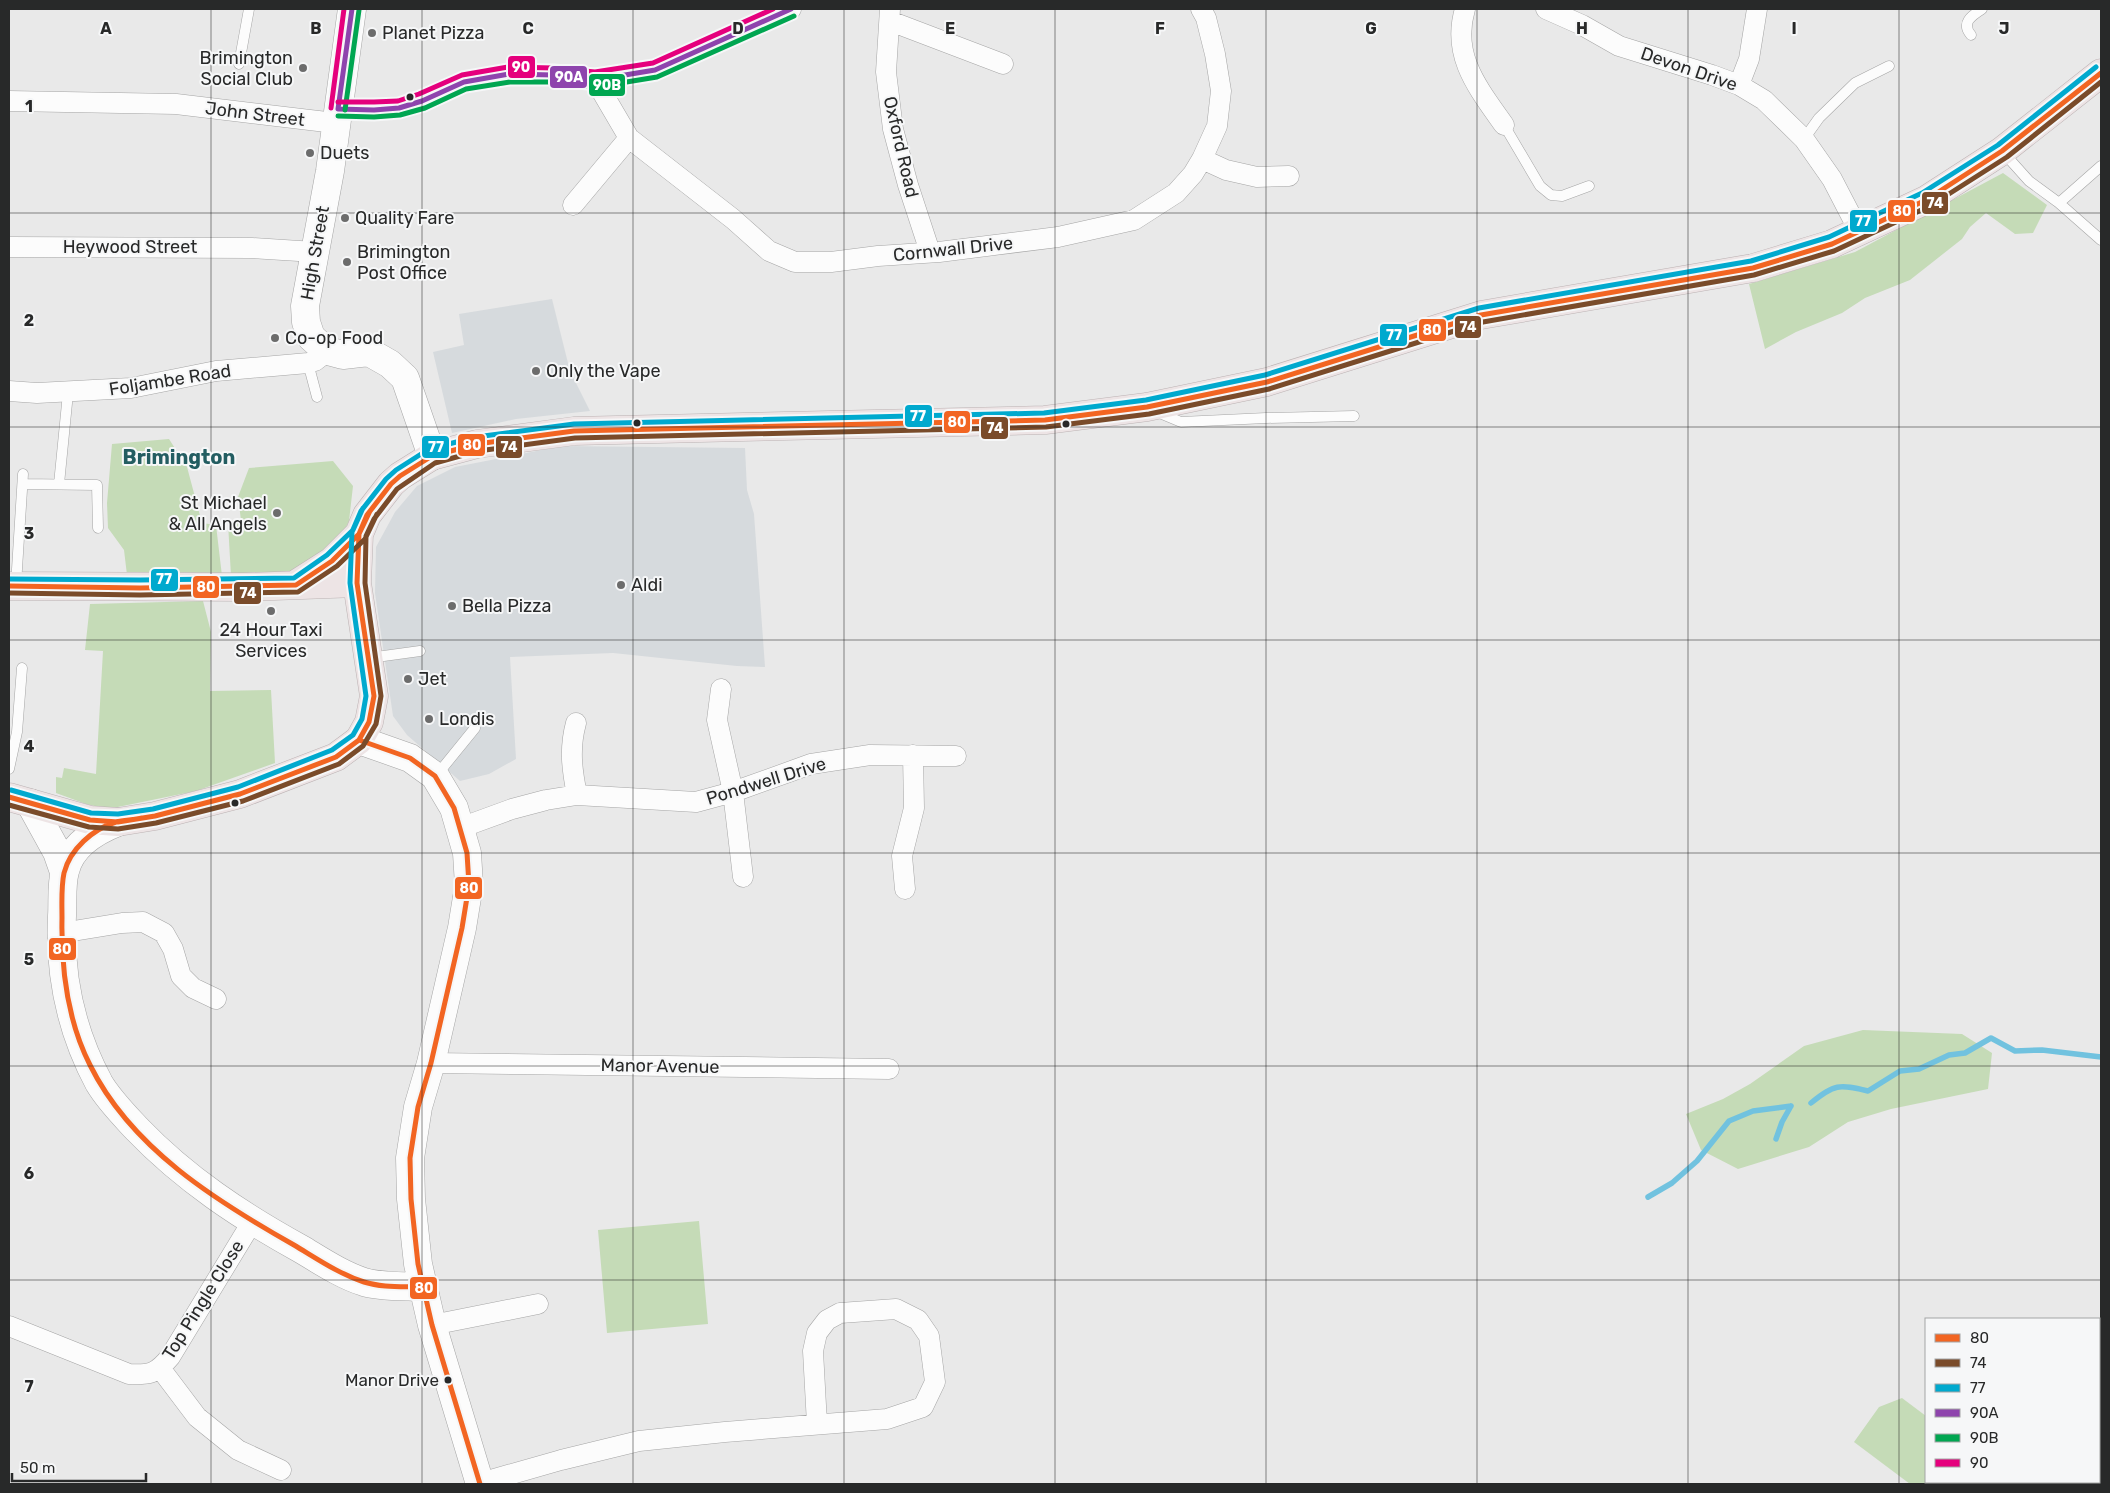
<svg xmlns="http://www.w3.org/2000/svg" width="2110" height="1493" font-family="Rubik,sans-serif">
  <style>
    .built { fill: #d6dadd }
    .green { fill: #c5dbb7 }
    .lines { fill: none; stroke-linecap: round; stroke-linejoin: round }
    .stream { stroke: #71c2df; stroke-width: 5.5 }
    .lane-casing { stroke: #a5a5a5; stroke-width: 11 }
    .street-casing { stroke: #a5a5a5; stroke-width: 21 }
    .secondary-casing { stroke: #a5a5a5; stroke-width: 29 }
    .highway-casing { stroke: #bcb3b4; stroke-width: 29 }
    .lane { stroke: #fcfcfc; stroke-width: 10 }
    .street { stroke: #fcfcfc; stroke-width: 20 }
    .secondary { stroke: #fcfcfc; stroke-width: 28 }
    .highway { stroke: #ede4e5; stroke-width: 28 }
    .bus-1-casing { stroke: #f6f7f8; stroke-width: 9 }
    .bus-2-casing { stroke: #f6f7f8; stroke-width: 9 }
    .bus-3-casing { stroke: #f6f7f8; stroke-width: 9 }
    .bus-4-casing { stroke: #f6f7f8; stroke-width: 9 }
    .bus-5-casing { stroke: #f6f7f8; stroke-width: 9 }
    .bus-6-casing { stroke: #f6f7f8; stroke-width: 9 }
    .bus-1 { stroke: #f26522; stroke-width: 5 }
    .bus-2 { stroke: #7a4b2a; stroke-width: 5 }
    .bus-3 { stroke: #00a9ce; stroke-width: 5 }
    .bus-4 { stroke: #8e44ad; stroke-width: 5 }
    .bus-5 { stroke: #00a651; stroke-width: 5 }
    .bus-6 { stroke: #e5007d; stroke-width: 5 }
    .grid { fill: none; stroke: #282929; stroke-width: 1; stroke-opacity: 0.55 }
    .poi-dot { fill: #6c6c6c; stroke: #f6f7f8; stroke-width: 2 }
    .bus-dot { fill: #282929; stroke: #f6f7f8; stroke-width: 2 }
    .labels { text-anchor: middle; stroke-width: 4; stroke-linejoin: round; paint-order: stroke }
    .bus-label { font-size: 17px; fill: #282929; stroke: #f6f7f8; text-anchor: end }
    .poi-label { font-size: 18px; fill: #282929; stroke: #f6f7f8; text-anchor: start }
    .street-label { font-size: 18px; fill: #282929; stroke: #f6f7f8 }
    .quarter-label { font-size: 20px; font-weight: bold; fill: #235d61; stroke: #f6f7f8 }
    .grid-label { font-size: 16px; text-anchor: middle; font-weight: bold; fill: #282929; stroke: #f6f7f8; stroke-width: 4; stroke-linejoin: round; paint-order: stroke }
    .line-badge { stroke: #f6f7f8; stroke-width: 2 }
    .badge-label { font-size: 14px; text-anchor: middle; font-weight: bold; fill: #fff }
  </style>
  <rect width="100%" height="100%" fill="#e9e9e9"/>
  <!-- built -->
  <path class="built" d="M552 299 570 371 590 411 516 419 452 433 433 352 464 345 459 314Z
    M562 446 745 448 747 490 754 514 765 667 737 666 613 653 510 657 516 759 489 774 460 781 407 735 393 716 375 593 376 547 395 512 417 486 455 467Z"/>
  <!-- green -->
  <path class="green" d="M2003 173 2047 205 2033 233 2015 234 1986 213 1970 227 1962 239 1910 280 1865 298 1842 313 1796 332 1765 349 1749 284 1855 252Z
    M169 439 187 467 202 523 216 525 222 576 127 575 124 550 108 528 107 503 112 444Z
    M333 461 353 486 349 521 337 546 304 577 231 576 228 523 241 520 238 497 249 468Z
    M203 601 211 632 210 691 271 690 275 763 196 791 108 809 86 804 56 793V777L62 778 64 768 96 774 103 651 85 650 90 604Z
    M1863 1030 1962 1034 1992 1053 1988 1089 1891 1109 1848 1122 1809 1147 1738 1169 1701 1150 1686 1114 1723 1099 1750 1084 1804 1046Z
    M699 1221 708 1324 607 1333 598 1230Z
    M1902 1398 1926 1416V1482H2017L2020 1484H1910L1854 1442 1879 1407Z"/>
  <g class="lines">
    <!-- stream -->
    <path class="stream" d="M1811 1103C1834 1084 1839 1084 1868 1091L1900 1071 1919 1069 1949 1055 1965 1053 1991 1038 2015 1051 2042 1050 2101 1057
      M1776 1139 1782 1122 1791 1106
      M1648 1197 1672 1183 1697 1161 1729 1121 1753 1111 1791 1106"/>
    <!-- lane casing -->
    <g class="lane-casing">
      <path id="lane" d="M1971 35C1961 23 1971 16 1982 9
        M239 64 249 9
        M1504 125 1540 186 1551 195 1562 196 1589 186
        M1804 139 1819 118 1855 83 1889 66
        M2003 152 2029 181 2059 203 2101 240
        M2059 203 2101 166
        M308 363 317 397
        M1157 412 1181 422 1266 418 1354 416
        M23 484 97 485 98 528
        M59 484 68 393
        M16 585 23 474
        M369 658 420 651
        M9 769 17 732 22 668
        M436 776 475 728"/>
    </g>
    <!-- street casing -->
    <g class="street-casing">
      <path id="street" d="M890 9 886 72 893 129 908 185 930 252
        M1465 9C1451 56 1478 88 1504 125
        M1546 9 1582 25 1619 46 1712 75 1739 85 1764 100 1804 139 1832 179 1859 231
        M890 21 1003 64
        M595 80 629 138 733 219 769 251 795 262H831L878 256 939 252 1058 237 1134 220 1176 193 1193 174 1202 159 1217 126 1221 91 1215 54 1206 18 1201 9
        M1739 85 1749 59 1757 9
        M9 101 176 104 335 123
        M338 109 374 110 399 108 422 101 464 82 509 74 554 75 595 80 655 70 791 9
        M1202 159 1226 170 1257 177 1289 176
        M573 205 629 138
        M9 247 252 248 315 252
        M9 391 37 393 131 388 216 371 308 363 315 361 328 351
        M721 689 717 720 733 792 743 877
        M576 723C569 749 572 770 577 795
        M460 828 512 809 546 800 577 795 696 802 733 792 811 764 870 755 956 756
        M905 889 902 856 914 808 913 755
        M61 933 122 923 143 922 164 933 173 949 181 976 193 988 216 999
        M431 1063 889 1069
        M432 1325 538 1304
        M9 1326 129 1374C150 1375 156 1374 170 1357L252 1222
        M160 1368 197 1417 238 1450 281 1470
        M480 1483 561 1460 639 1441 725 1432 887 1419 923 1407 935 1382 929 1336 918 1320 896 1309 840 1313 827 1320 817 1333 813 1351 817 1424"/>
    </g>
    <!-- secondary casing -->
    <g class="secondary-casing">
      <path id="secondary" d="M352 9 330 171 305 306 306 322 311 337 321 346 328 351 343 355 369 352 390 364 405 378 432 456
        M359 740 410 758 435 776 454 808 467 853 469 885 462 928 431 1063 418 1107 410 1158 411 1199 418 1264 432 1325 480 1484
        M30 803 57 852 64 872
        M118 822C95 831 71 845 65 871 61 885 63 902 62 916 59 975 71 1031 99 1083 109 1100 124 1115 137 1129 185 1179 241 1216 301 1249 321 1261 342 1275 364 1282 378 1287 408 1286 424 1287"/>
    </g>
    <!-- highway casing -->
    <g class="highway-casing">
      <path id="highway" d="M296 584 332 561 359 534
        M9 586 244 587 357 583
        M9 797 90 820 118 822 155 816 240 794 336 757 359 740 369 722 374 696 357 583 359 534 367 515 391 484 400 476 432 456 477 444 574 431 1045 420 1147 407 1267 382 1481 315 1753 268 1832 244 1926 200 2002 151 2101 73"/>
    </g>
    <!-- lane -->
    <use href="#lane" class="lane"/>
    <!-- street -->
    <use href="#street" class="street"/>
    <!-- secondary -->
    <use href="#secondary" class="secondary"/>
    <!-- highway -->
    <use href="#highway" class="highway"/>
    <!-- bus-1 casing -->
    <g class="bus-1-casing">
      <path id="bus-1" d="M9 586 140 588 296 585 332 561 359 534 370 511
        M359 740 410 758 435 776 454 808 467 853 469 885 462 928 431 1063 418 1107 410 1158 411 1199 418 1264 432 1325 480 1484
        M9 797 90 820 118 822 155 816 240 794 336 757 359 740 369 722 374 696 357 583 359 534 367 515 391 484 400 476 432 456 477 444 574 431 1045 420 1147 407 1267 382 1481 315 1753 268 1832 244 1926 200 2002 151 2101 73
        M142 818C133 820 124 820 116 822 93 829 70 849 64 873 61 887 62 903 62 918 61 968 67 1020 90 1065 131 1148 216 1201 294 1245 316 1258 339 1274 364 1282 383 1288 404 1286 424 1287"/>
    </g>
    <!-- bus-2 casing -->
    <g class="bus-2-casing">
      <path id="bus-2" d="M9 593 140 595 298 592 337 566 365 539 377 514
        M9 805 89 827 118 829 156 823 243 801 339 764 363 746 376 724 381 696 365 583 366 536 374 519 397 489 435 463 478 451 575 438 1046 427 1149 414 1269 389 1483 322 1754 275 1834 251 1930 206 2007 157 2101 82"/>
    </g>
    <!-- bus-3 casing -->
    <g class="bus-3-casing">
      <path id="bus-3" d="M9 579 140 580 294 578 327 555 353 530 363 508
        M11 790 91 813 118 814 153 809 238 787 332 750 353 735 362 719 366 696 350 583 352 532 361 511 386 479 396 470 429 449 476 437 574 424 1044 413 1146 400 1265 375 1479 308 1751 261 1829 237 1922 193 1998 145 2096 67"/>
    </g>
    <!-- bus-4 casing -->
    <g class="bus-4-casing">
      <path id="bus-4" d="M338 109 374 110 399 108 422 101 464 82 509 74 554 75 595 80 655 70 791 9
        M338 109 352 9"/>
    </g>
    <!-- bus-5 casing -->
    <g class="bus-5-casing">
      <path id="bus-5" d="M345 110 359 10
        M338 116 374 117 400 115 425 108 466 89 510 82H553L596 87 657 77 794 16"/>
    </g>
    <!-- bus-6 casing -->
    <g class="bus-6-casing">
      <path id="bus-6" d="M338 102H374L398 101 419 94 462 75 508 67 554 68 595 72 653 63 773 9
        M331 108 344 9"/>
    </g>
    <!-- bus-1 -->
    <use href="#bus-1" class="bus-1"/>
    <!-- bus-2 -->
    <use href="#bus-2" class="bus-2"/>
    <!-- bus-3 -->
    <use href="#bus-3" class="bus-3"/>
    <!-- bus-4 -->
    <use href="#bus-4" class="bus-4"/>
    <!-- bus-5 -->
    <use href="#bus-5" class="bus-5"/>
    <!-- bus-6 -->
    <use href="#bus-6" class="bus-6"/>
  </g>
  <!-- grid -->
  <path class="grid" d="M211 9V1484M422 9V1484M633 9V1484M844 9V1484M1055 9V1484M1266 9V1484M1477 9V1484M1688 9V1484M1899 9V1484M9 213H2101M9 427H2101M9 640H2101M9 853H2101M9 1066H2101M9 1280H2101"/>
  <!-- markers -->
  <g class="poi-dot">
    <circle cx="372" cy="33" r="5"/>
    <circle cx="303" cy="68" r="5"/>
    <circle cx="310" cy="153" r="5"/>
    <circle cx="345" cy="218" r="5"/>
    <circle cx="347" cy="262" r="5"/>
    <circle cx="275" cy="338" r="5"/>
    <circle cx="536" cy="371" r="5"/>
    <circle cx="277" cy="513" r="5"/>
    <circle cx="621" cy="585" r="5"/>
    <circle cx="452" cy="606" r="5"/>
    <circle cx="271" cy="611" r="5"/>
    <circle cx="408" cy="679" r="5"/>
    <circle cx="429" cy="719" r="5"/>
  </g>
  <g class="bus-dot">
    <circle cx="410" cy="97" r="4.5"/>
    <circle cx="637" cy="423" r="4.5"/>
    <circle cx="1066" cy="424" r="4.5"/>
    <circle cx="235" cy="803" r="4.5"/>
    <circle cx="448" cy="1380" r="4.5"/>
  </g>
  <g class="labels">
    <!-- bus labels -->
    <g class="bus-label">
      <text x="439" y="1386">Manor Drive</text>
    </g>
    <!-- poi labels -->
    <g class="poi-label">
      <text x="382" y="39">Planet Pizza</text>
      <text x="293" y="64" text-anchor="end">Brimington<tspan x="293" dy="21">Social Club</tspan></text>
      <text x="320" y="159">Duets</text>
      <text x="355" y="224">Quality Fare</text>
      <text x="357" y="258">Brimington<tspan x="357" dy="21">Post Office</tspan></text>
      <text x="285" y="344">Co-op Food</text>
      <text x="546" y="377">Only the Vape</text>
      <text x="267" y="509" text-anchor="end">St Michael<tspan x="267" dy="21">&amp; All Angels</tspan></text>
      <text x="631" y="591">Aldi</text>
      <text x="462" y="612">Bella Pizza</text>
      <text x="271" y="636" text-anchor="middle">24 Hour Taxi<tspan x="271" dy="21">Services</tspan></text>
      <text x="418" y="685">Jet</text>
      <text x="439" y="725">Londis</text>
    </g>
    <!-- street labels -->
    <g class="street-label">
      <text transform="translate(1689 69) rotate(19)" y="6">Devon Drive</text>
      <text transform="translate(255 114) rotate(7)" y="6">John Street</text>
      <text transform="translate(901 147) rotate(77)" y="6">Oxford Road</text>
      <text x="130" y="253">Heywood Street</text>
      <text transform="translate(953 249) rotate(-6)" y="6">Cornwall Drive</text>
      <text transform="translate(315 253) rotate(-80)" y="6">High Street</text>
      <text transform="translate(170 380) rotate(-9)" y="6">Foljambe Road</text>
      <text transform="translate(766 781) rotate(-17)" y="6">Pondwell Drive</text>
      <text transform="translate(660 1066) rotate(1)" y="6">Manor Avenue</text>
      <text transform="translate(203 1300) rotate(-58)" y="6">Top Pingle Close</text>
    </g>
    <!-- quarter labels -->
    <g class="quarter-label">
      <text x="179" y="464">Brimington</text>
    </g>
  </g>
  <g class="grid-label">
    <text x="106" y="34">A</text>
    <text x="316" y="34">B</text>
    <text x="528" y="34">C</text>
    <text x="738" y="34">D</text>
    <text x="950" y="34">E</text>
    <text x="1160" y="34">F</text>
    <text x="1371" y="34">G</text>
    <text x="1582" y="34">H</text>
    <text x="1794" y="34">I</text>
    <text x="2004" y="34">J</text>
    <text x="29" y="112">1</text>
    <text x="29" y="326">2</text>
    <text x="29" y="539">3</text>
    <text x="29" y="752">4</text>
    <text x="29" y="965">5</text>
    <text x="29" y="1179">6</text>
    <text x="29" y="1392">7</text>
  </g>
  <g class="line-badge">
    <rect x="507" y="55" width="29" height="24" rx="5" fill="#e5007d"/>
    <rect x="549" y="65" width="39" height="24" rx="5" fill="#8e44ad"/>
    <rect x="588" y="73" width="38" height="24" rx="5" fill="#00a651"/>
    <rect x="1921" y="191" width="28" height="24" rx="5" fill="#7a4b2a"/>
    <rect x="1887" y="199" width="29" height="24" rx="5" fill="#f26522"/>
    <rect x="1849" y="209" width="29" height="24" rx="5" fill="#00a9ce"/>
    <rect x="1454" y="315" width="28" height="24" rx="5" fill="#7a4b2a"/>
    <rect x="1418" y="318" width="29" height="24" rx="5" fill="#f26522"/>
    <rect x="1379" y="323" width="29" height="24" rx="5" fill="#00a9ce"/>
    <rect x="904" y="404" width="29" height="24" rx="5" fill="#00a9ce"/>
    <rect x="943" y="410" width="28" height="24" rx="5" fill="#f26522"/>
    <rect x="980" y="416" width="29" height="24" rx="5" fill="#7a4b2a"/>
    <rect x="457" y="433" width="29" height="24" rx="5" fill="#f26522"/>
    <rect x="495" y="435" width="28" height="24" rx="5" fill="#7a4b2a"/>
    <rect x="421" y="435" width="29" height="24" rx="5" fill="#00a9ce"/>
    <rect x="150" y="568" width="29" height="24" rx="5" fill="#00a9ce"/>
    <rect x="192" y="575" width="28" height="24" rx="5" fill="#f26522"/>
    <rect x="233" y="581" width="29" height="24" rx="5" fill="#7a4b2a"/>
    <rect x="454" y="876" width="29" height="24" rx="5" fill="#f26522"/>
    <rect x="48" y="937" width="29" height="24" rx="5" fill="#f26522"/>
    <rect x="409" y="1276" width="29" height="24" rx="5" fill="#f26522"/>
  </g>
  <g class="badge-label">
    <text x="521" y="72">90</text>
    <text x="569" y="82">90A</text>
    <text x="607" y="90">90B</text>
    <text x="1935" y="208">74</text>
    <text x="1902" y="216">80</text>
    <text x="1863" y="226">77</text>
    <text x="1468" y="332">74</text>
    <text x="1432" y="335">80</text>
    <text x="1394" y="340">77</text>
    <text x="918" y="421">77</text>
    <text x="957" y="427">80</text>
    <text x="995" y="433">74</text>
    <text x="472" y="450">80</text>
    <text x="509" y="452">74</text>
    <text x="436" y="452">77</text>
    <text x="164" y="584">77</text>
    <text x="206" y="592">80</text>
    <text x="248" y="598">74</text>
    <text x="469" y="893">80</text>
    <text x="62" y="954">80</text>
    <text x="424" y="1293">80</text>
  </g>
  <!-- border -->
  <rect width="2110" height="1493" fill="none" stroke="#282929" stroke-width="20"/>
  <!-- legend -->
  <rect x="1925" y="1318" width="175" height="165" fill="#f6f7f8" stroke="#a4a5a5"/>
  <rect x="1935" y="1334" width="25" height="8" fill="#f26522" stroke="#a4a5a5"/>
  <text x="1970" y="1343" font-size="15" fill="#282929">80</text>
  <rect x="1935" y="1359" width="25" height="8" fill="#7a4b2a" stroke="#a4a5a5"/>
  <text x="1970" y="1368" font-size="15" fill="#282929">74</text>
  <rect x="1935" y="1384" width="25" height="8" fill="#00a9ce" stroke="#a4a5a5"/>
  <text x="1970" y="1393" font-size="15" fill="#282929">77</text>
  <rect x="1935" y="1409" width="25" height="8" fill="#8e44ad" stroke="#a4a5a5"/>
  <text x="1970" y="1418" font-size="15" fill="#282929">90A</text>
  <rect x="1935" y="1434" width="25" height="8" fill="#00a651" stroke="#a4a5a5"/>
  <text x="1970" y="1443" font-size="15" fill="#282929">90B</text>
  <rect x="1935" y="1459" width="25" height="8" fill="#e5007d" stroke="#a4a5a5"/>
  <text x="1970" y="1468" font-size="15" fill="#282929">90</text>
  <!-- scale -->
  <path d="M12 1473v8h134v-8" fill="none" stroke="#282929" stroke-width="2.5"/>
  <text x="20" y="1473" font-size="15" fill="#282929" stroke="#f6f7f8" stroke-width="4" paint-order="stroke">50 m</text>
</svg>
